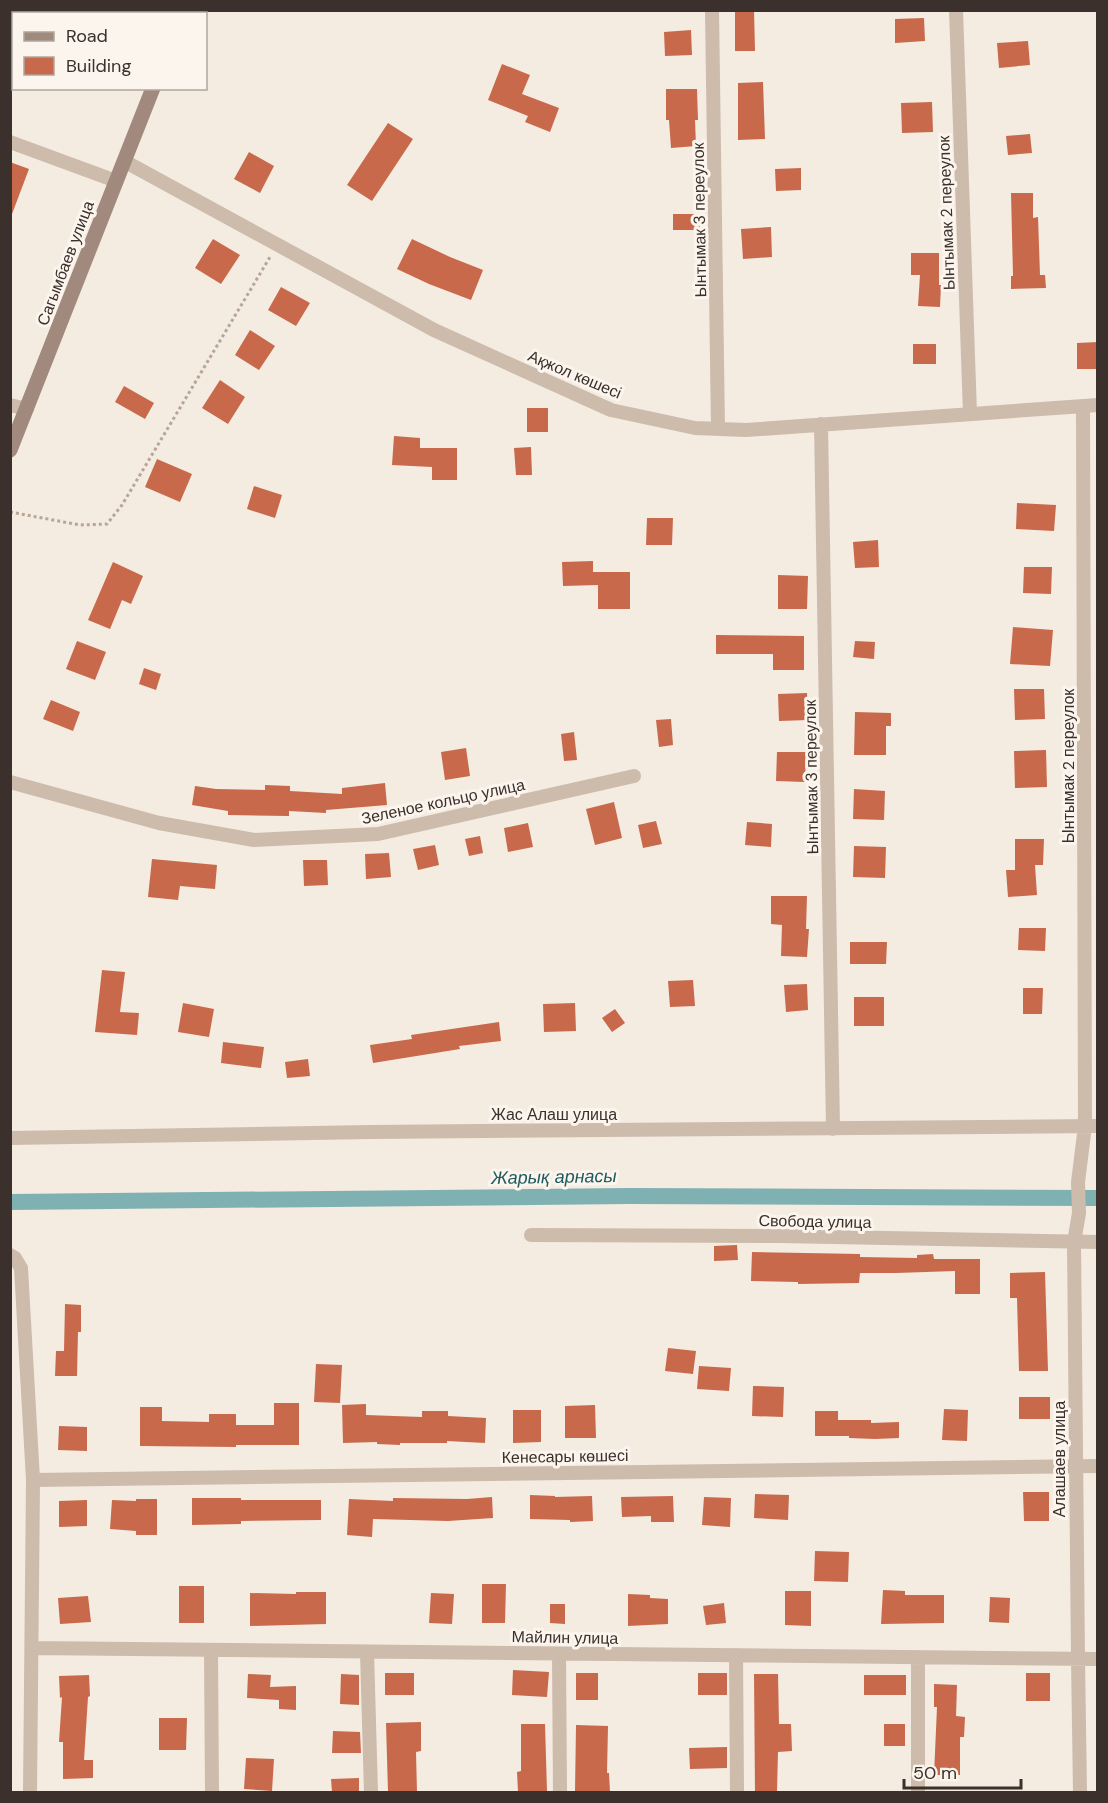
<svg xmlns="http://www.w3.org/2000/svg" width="1108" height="1803" font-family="'DM Sans',sans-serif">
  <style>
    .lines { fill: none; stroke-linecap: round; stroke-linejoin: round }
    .canal { stroke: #7fb0b2; stroke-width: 16 }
    .building { fill: #c8694b }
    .path { stroke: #b9a596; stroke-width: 3; stroke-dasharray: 3 3; stroke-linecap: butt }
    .street { stroke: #cdbbac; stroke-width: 14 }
    .secondary { stroke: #a18a7d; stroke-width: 15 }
    .labels { text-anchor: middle; stroke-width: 6; stroke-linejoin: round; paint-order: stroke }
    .street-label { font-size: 16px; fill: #3b302b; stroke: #fbf5ee }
    .water-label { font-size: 18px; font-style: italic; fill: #1f5a5e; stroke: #fbf5ee }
  </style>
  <rect width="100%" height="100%" fill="#f4ebe1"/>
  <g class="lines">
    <!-- canal -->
    <path class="canal" d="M10 1202 629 1196 1098 1198"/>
  </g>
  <!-- building -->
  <path class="building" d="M735 10H754L755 51H735Z
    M924 18 925 41 895 43V19Z
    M691 30 692 55 665 56 664 32Z
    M1028 41 1030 65 999 68 997 43Z
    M502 64 530 75 522 94 559 108 550 132 525 122 528 116 488 100Z
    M763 82 765 139 738 140V83Z
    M666 89H697L698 120H695L696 146 671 148 669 120H666Z
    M932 102 933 132 902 133 901 103Z
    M388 123 413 139 372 201 347 185Z
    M1030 134 1032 153 1008 155 1006 136Z
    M249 152 274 166 260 193 234 179Z
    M10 162 29 169 12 214H10Z
    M801 168V190L776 191 775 169Z
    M1011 193H1033V218L1038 217 1040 275H1045L1046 288 1011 289V276H1013Z
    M673 214H699L700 230H673Z
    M771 227 772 257 743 259 741 229Z
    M213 239 240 255 221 284 195 268Z
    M412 239 450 257 483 270 471 300 429 284 397 269Z
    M911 253H939V285H941L940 307 918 306 920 275H911Z
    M281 287 310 303 296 326 268 310Z
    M250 330 275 346 259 370 235 355Z
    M1098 342V369H1077V343Z
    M913 344H936V364H913Z
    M220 380 245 397 228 424 202 408Z
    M124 386 154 403 145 419 115 402Z
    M527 408H548V432H527Z
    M394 436 420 438V448H457V480H432V467L392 465Z
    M531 447 532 475H516L514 448Z
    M157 459 192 474 180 502 145 487Z
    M254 486 282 495 275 518 247 509Z
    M1017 503 1056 505 1054 531 1016 529Z
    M647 518H673L672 545H646Z
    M878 540 879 567 855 568 853 542Z
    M593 561V572H630V609H598V585L563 586 562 562Z
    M113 562 143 576 131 604 122 600 110 629 88 620Z
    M1024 567H1052L1051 594 1023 593Z
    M778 575 808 576 807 609H778Z
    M1013 627 1053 630 1050 666 1010 664Z
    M716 635 804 636V670H773V654H716Z
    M77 641 106 652 95 680 66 669Z
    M855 641 875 642 874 659 853 657Z
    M144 668 161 674 156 690 139 684Z
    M1014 689H1044L1045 719 1015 720Z
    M807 693 808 720 779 721 778 694Z
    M51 700 80 712 73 731 43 719Z
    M855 712 891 713V726H886V755H854Z
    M671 719 673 745 659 747 656 720Z
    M574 732 577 760 564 761 561 734Z
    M466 748 470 776 445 780 441 752Z
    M1046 750 1047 787 1015 788 1014 751Z
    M777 752H806L805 782 776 781Z
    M385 783 387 805 326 810V813L289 811V816L228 815V811L192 805 195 786 216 789 265 790V785L290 786V791L342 794V788Z
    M854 789 885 791 884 820 853 819Z
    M614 802 622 838 595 845 586 809Z
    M656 821 662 844 643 848 638 825Z
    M747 822 772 824 771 847 745 845Z
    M528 823 533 847 508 852 504 828Z
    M480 836 483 853 469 856 465 839Z
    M1015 839H1044L1043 865H1035L1037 895 1008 897 1006 870H1015Z
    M435 845 439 865 418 870 413 849Z
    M854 846 886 847 885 878 853 877Z
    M389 853 391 877 366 879 365 854Z
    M152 859 217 865 215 889 180 886 178 900 148 897Z
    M303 860H327L328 885 304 886Z
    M771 896H807L806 929H809L807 957 781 956 782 925 771 924Z
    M1019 928H1046L1045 951 1018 950Z
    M850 942H887L886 964H850Z
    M102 970 125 972 120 1012 139 1013 137 1035 95 1032Z
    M693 980 695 1006 670 1007 668 981Z
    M807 984 808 1010 786 1012 784 985Z
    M1023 988H1043L1042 1014H1023Z
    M854 997H884V1026H854Z
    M183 1003 214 1009 209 1037 178 1032Z
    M575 1003 576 1031 544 1032 543 1004Z
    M615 1009 625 1023 612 1032 602 1018Z
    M499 1022 501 1041 459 1046 460 1049 373 1063 370 1045 412 1039 411 1035Z
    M223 1042 264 1047 261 1068 221 1063Z
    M308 1059 310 1076 287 1078 285 1062Z
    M737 1245 738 1260 714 1261V1246Z
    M752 1252 860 1254V1257L917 1258V1255L933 1254 934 1259H980V1294H955V1271L896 1273H860L859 1283 798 1284V1282L751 1281Z
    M1045 1272 1048 1371H1019L1017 1298H1010V1273Z
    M65 1304 81 1305V1332H78L77 1376H55L56 1351H64Z
    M668 1348 696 1351 693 1374 665 1371Z
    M316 1364 342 1365 340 1403 314 1402Z
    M699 1366 731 1368 729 1391 697 1389Z
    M753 1386 784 1387 783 1417 752 1416Z
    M1019 1397H1050V1419H1019Z
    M274 1403H299V1445H236V1447L140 1446V1407H162V1421L209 1422V1414H236V1425H274Z
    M366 1404V1415L422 1417V1411H448V1416L486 1418 485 1443 447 1441V1443H400V1445L377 1444V1442L343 1443 342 1405Z
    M595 1405 596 1438H565V1406Z
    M944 1409 968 1410 967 1441 942 1440Z
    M513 1410H541V1442L513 1443Z
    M815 1411H838V1420H871V1423L899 1422V1438L875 1439 849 1438V1436H815Z
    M59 1426 87 1427V1451L58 1450Z
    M1023 1492H1049V1521H1024Z
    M755 1494 789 1495 788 1520 754 1518Z
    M530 1495 555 1496V1497L592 1496 593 1521 570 1522V1520L530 1519Z
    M673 1496 674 1522H651V1516L622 1517 621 1497Z
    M492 1497 493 1518 448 1521 373 1519 372 1537 347 1535 349 1499 393 1501V1498L467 1499Z
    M704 1497 731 1498 730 1527 702 1525Z
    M192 1498H241V1500H321V1520L241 1521V1524L192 1525Z
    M136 1499H157V1535H136V1531L110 1529 112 1500 136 1501Z
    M87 1500V1526L59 1527V1501Z
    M815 1551 849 1552 848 1582 814 1581Z
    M482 1584H506L505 1623H482Z
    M179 1586H204V1623H179Z
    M883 1590 905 1591V1595H944V1623L881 1624Z
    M785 1591H811V1626L785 1625Z
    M296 1592H326V1624L250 1626V1593L296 1594Z
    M431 1593 454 1594 452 1624 429 1623Z
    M628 1594 650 1595V1598L668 1599V1624L628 1626Z
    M88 1596 91 1622 60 1624 58 1598Z
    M990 1597 1010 1598 1009 1623 989 1622Z
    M724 1603 726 1623 706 1625 703 1606Z
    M550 1604H565V1624L550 1623Z
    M513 1670 549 1672 547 1697 512 1695Z
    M385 1673H414V1695H385Z
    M576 1673H598V1700H576Z
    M698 1673H727V1695H698Z
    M1026 1673H1050V1701H1026Z
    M248 1674 271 1675 270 1687 296 1686V1710L279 1709V1700L247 1698Z
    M341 1674 359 1675V1705L340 1704Z
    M754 1674H778L779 1724H791L792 1751 778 1752 777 1792H755Z
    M89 1675 90 1696 88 1697 84 1760H93V1778L63 1779V1742H59L62 1697 60 1698 59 1676Z
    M864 1675H906V1695H864Z
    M934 1684 957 1685 956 1716 965 1717 964 1737H960V1775H934L937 1707H934Z
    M159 1718H187L186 1750H159Z
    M421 1722V1751L416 1752 417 1792H388L386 1723Z
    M521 1724H545L547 1791 518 1792 517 1772 521 1771Z
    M884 1724H905V1746H884Z
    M576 1725 608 1726 607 1773H609L610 1792H575Z
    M333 1731 360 1732 361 1753H332Z
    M727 1747V1768L690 1769 689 1748Z
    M246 1758 274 1759 272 1791 244 1789Z
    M359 1778V1792H332L331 1779Z"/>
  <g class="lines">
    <!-- path -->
    <path class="path" d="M10 512 80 525 107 524 122 505 270 257"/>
    <!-- street -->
    <path class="street" d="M712 10 718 429
      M956 10 970 414
      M10 142 116 181
      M124 161 434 330 611 410 695 428 746 430 1098 405
      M10 405 27 409
      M821 424 833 1129
      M10 782 159 823 254 840 378 834 634 776
      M10 1138 371 1132 1098 1126
      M531 1235 780 1236 1098 1242
      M10 1255 15 1258 21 1268 33 1480 30 1792
      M33 1480 1098 1466
      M32 1648 1098 1659
      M211 1650 212 1792
      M367 1652 371 1792
      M559 1654 560 1792
      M736 1655 737 1792
      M918 1657V1792
      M1080 1792 1078 1659 1074 1242 1079 1213 1078 1182 1085 1126 1083 406"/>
    <!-- secondary -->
    <path class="secondary" d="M153 10 158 14
      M186 14 187 10
      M10 450 153 88"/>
  </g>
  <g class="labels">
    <!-- street labels -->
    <g class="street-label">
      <text transform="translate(946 213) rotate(-92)" y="6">Ынтымак 2 переулок</text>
      <text transform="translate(699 220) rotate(-91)" y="6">Ынтымак 3 переулок</text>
      <text transform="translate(65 263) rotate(-69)" y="6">Сагымбаев улица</text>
      <text transform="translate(575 374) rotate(23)" y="6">Ақжол көшесі</text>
      <text transform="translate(1068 766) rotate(-90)" y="6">Ынтымак 2 переулок</text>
      <text transform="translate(811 777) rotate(-91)" y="6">Ынтымак 3 переулок</text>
      <text transform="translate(443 801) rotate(-12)" y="6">Зеленое кольцо улица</text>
      <text x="554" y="1120">Жас Алаш улица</text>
      <text transform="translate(815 1221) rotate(1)" y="6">Свобода улица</text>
      <text transform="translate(565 1456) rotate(-1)" y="6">Кенесары көшесі</text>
      <text transform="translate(1059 1459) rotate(-90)" y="6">Алашаев улица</text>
      <text transform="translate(565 1637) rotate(1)" y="6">Майлин улица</text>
    </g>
    <!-- water labels -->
    <g class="water-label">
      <text transform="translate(554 1177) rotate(-1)" y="6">Жарық арнасы</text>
    </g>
  </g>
  <!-- border -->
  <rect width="1108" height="1803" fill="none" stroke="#3b302b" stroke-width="24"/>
  <!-- legend -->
  <rect x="12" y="12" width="195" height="78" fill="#fbf5ee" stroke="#aea6a0" stroke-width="1.5"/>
  <rect x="24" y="32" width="30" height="9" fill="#a18a7d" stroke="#aea6a0" stroke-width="1.5"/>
  <text x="66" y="42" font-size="18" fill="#3b302b">Road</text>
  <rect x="24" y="57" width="30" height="18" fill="#c8694b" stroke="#aea6a0" stroke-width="1.5"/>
  <text x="66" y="72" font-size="18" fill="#3b302b">Building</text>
  <!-- scale -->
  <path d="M904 1779v9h117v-9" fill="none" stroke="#3b302b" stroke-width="3"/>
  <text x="913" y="1779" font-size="18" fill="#3b302b" stroke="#fbf5ee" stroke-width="4.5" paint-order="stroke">50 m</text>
</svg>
